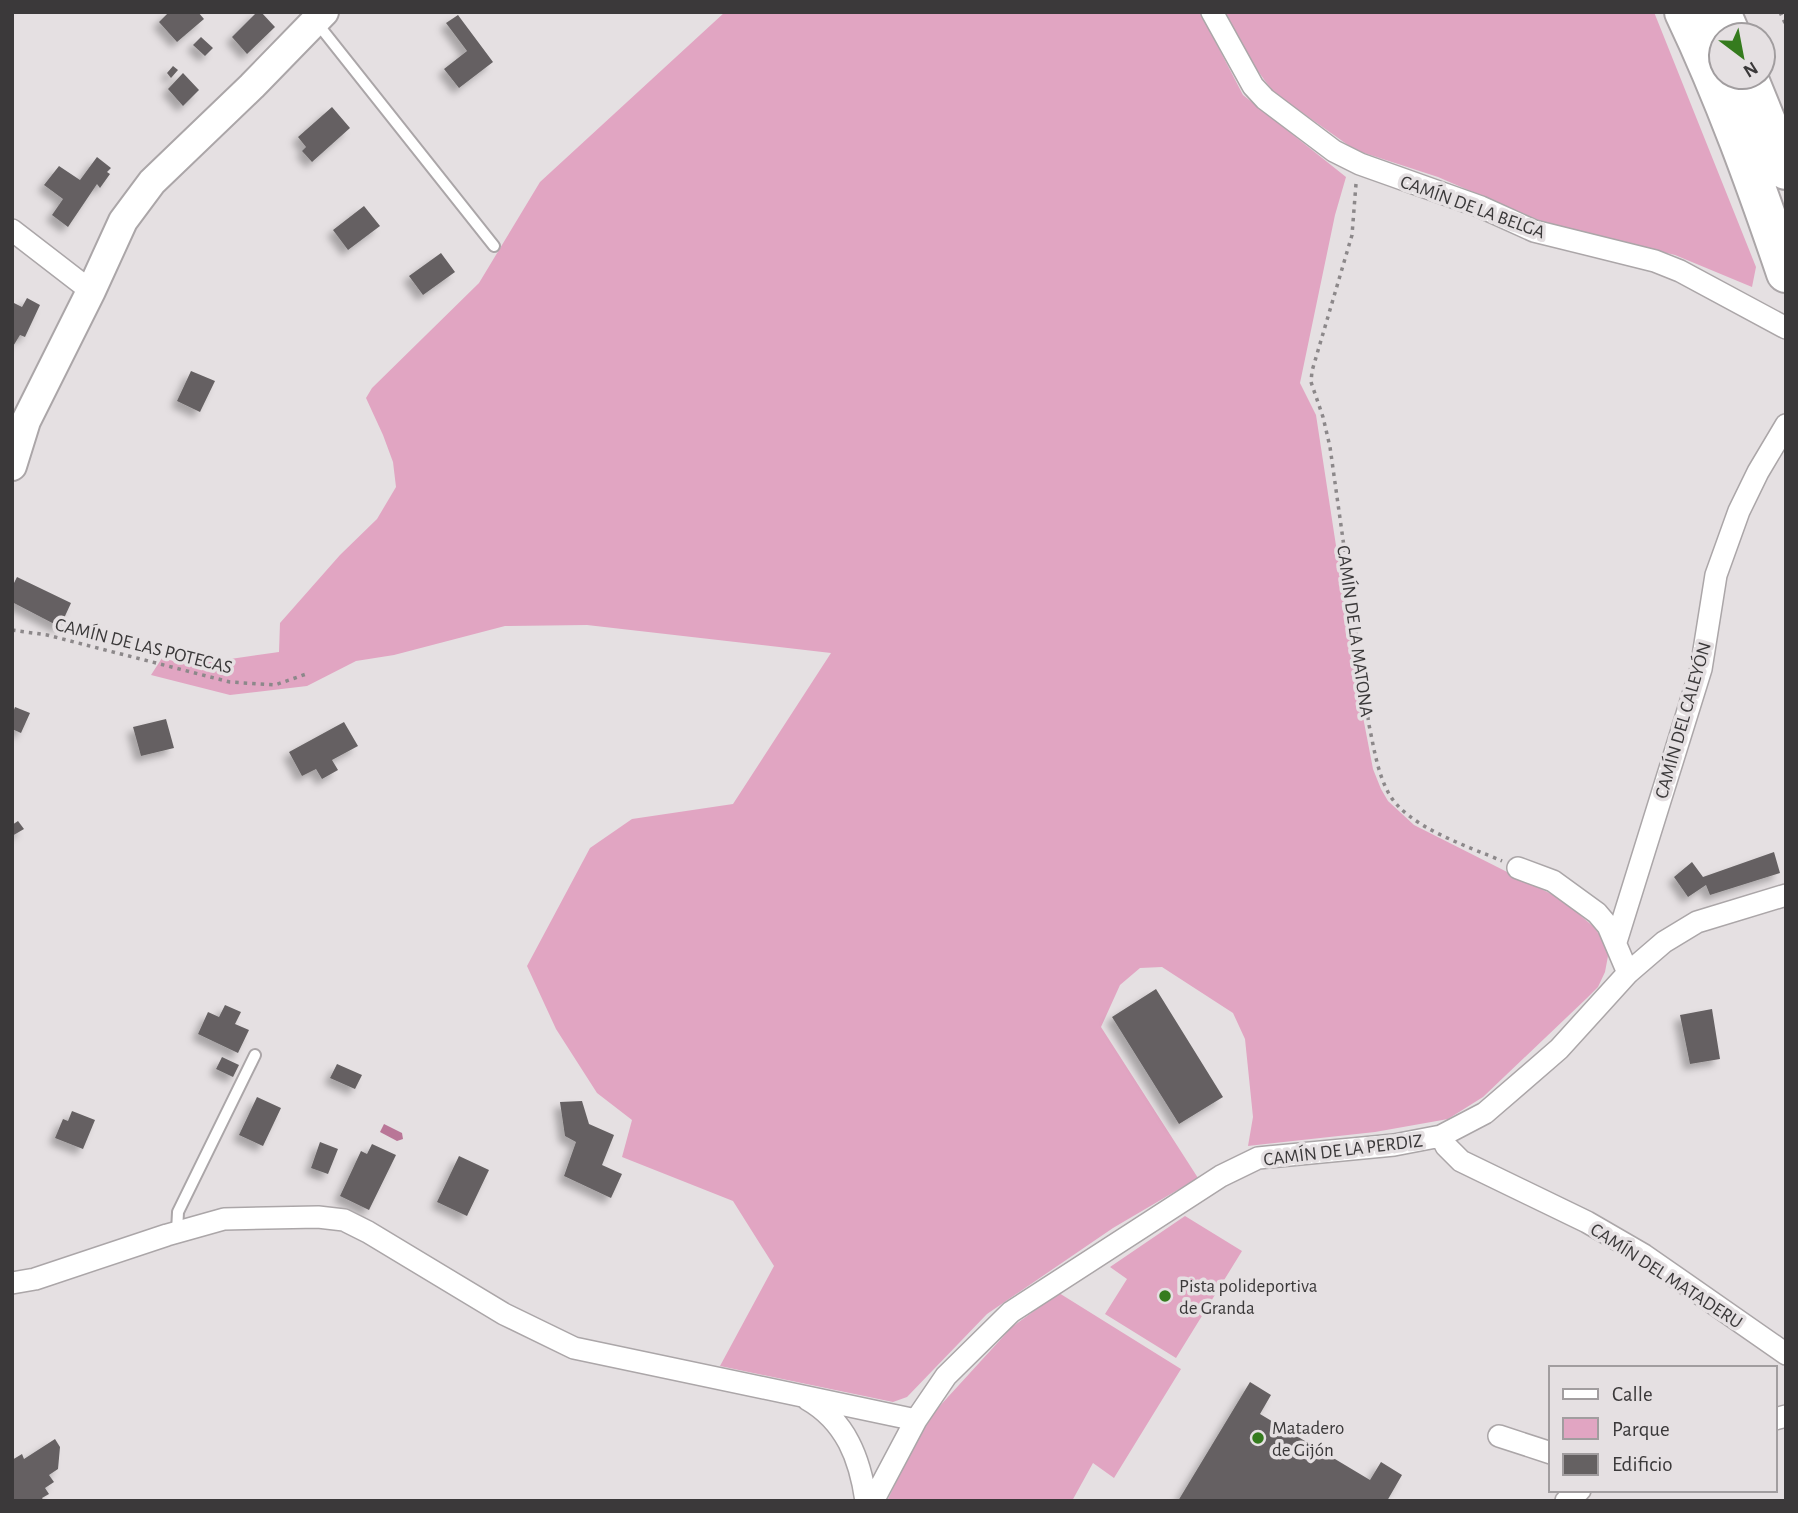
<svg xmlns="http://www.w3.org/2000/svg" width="1798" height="1513" font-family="'Alegreya Sans',sans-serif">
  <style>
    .green { fill: #e1a5c2 }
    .water { fill: #b97697 }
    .building { fill: #656162; filter: url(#shadow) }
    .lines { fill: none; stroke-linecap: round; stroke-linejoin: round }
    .service-casing { stroke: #aba6a8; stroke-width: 14 }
    .minor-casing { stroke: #aba6a8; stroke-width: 24 }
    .tertiary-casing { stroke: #aba6a8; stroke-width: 32 }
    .motorway-casing { stroke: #aba6a8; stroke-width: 42 }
    .path { stroke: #8c888a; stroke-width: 3.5; stroke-dasharray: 3.5 5; stroke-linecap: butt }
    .service { stroke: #fff; stroke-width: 10 }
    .minor { stroke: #fff; stroke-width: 21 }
    .tertiary { stroke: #fff; stroke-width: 28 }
    .motorway { stroke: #fff; stroke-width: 38 }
    .poi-dot { fill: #357b1e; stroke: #e5e0e2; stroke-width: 2.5 }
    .labels { text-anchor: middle; stroke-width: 7; stroke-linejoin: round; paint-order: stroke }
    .street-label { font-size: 19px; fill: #3b393a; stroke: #e5e0e2 }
    .poi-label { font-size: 19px; fill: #3b393a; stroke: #e5e0e2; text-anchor: start }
  </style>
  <defs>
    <filter id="shadow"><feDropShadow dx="-6" dy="6" stdDeviation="3.5" flood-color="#0004"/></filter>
  </defs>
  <rect width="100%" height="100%" fill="#e5e0e2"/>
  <!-- green -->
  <path class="green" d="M725 12H1200L1243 95 1346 177 1335 215 1300 383 1316 415 1359 696 1373 769 1381 789 1388 801 1414 825 1561 899 1594 927 1603 940 1608 956 1605 972 1598 987 1587 998 1483 1097 1448 1119 1375 1132 1248 1146 1253 1117 1245 1039 1233 1013 1162 967 1140 968 1120 985 1101 1027 1198 1178 1113 1228 987 1314 907 1397 893 1402 720 1366 774 1266 733 1201 622 1157 632 1120 597 1093 556 1029 527 966 590 848 632 819 733 804 831 653 587 625 505 626 394 655 356 661 307 686 230 695 151 675 162 658 189 665 279 652 280 623 340 555 377 519 396 487 393 462 383 435 366 398 372 388 479 283 540 182Z
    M1224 12H1654L1756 267 1752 287 1675 255 1546 224 1438 177 1355 150 1273 92 1247 56Z
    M1185 1216 1242 1251 1176 1358 1105 1314 1127 1279 1110 1267Z
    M1059 1293 1181 1369 1114 1478 1093 1463 1072 1501H887L926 1421 1012 1327Z"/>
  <!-- water -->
  <path class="water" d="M384 1124 402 1133 403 1139 397 1141 380 1132Z"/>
  <!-- building -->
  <path class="building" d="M169 12H198L204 19 177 42 159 22Z
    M257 12H261L275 27 247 54 232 37Z
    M458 15 493 62 459 88 444 69 467 51 446 23Z
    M201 37 213 48 205 56 193 45Z
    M173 66 178 70 171 78 167 73Z
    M183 73 199 90 183 106 168 89Z
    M332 107 350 128 312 162 302 151 306 147 298 137Z
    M97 157 111 168 107 172 110 174 100 188 97 184 68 227 52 215 63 199 44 185 59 166 80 180Z
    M364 206 380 226 348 250 333 230Z
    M441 253 455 272 423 295 409 276Z
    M27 298 40 305 25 337 20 335 12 348V302L22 307Z
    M191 371 215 381 200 412 177 401Z
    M17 577 71 603 60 627 12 602V587Z
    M15 707 30 713 21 733 12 729V715Z
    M166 719 174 748 141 756 133 727Z
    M344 722 358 746 332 760 338 770 322 779 316 769 302 776 289 752Z
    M18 821 24 829 12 836V825Z
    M1774 852 1780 873 1710 895 1706 885 1688 897 1674 877 1692 862 1703 877Z
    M1156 989 1223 1097 1179 1124 1112 1017Z
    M225 1005 241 1012 235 1024 249 1030 238 1053 198 1034 208 1012 219 1017Z
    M1712 1009 1720 1059 1690 1064 1680 1015Z
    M222 1057 239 1065 233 1077 216 1069Z
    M337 1064 362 1075 355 1089 330 1078Z
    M257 1097 281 1108 263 1146 239 1135Z
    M582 1101 589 1124 614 1135 602 1165 622 1174 611 1198 564 1176 576 1142 565 1136 560 1102Z
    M72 1111 95 1120 83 1149 55 1138 63 1119 68 1121Z
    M320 1142 338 1149 328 1174 311 1168Z
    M372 1144 396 1155 369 1210 340 1196 361 1151 367 1154Z
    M459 1156 489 1170 467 1216 437 1202Z
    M1250 1382 1271 1395 1260 1414 1370 1480 1381 1462 1402 1475 1387 1501H1178Z
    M55 1439 60 1447 58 1469 49 1475 54 1482 45 1488 49 1494 42 1498 44 1501H12V1460L22 1454 24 1459Z"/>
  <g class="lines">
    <!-- service casing -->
    <g class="service-casing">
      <path id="service" d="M317 23 494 246
        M177 1232 178 1212 255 1055"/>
    </g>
    <!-- minor casing -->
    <g class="minor-casing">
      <path id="minor" d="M1212 12 1253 86 1265 99 1334 151 1360 164 1481 207 1534 231 1655 261 1680 271 1786 328
        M12 230 91 291
        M1518 868 1553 881 1597 913 1608 926 1628 973
        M1616 942 1701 669 1716 575 1739 511 1758 472 1786 425
        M1441 1136 1446 1146 1461 1161 1587 1222 1644 1255 1786 1354
        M12 1283 35 1279 167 1235 224 1219 318 1217 344 1220 368 1232 504 1314 574 1348 916 1420
        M807 1399C846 1421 860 1459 866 1501
        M1775 1419 1786 1416
        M1499 1436 1551 1453
        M873 1501 916 1420 946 1376 1011 1312 1221 1176 1258 1158 1394 1145 1441 1136 1485 1113 1559 1049 1628 973 1664 942 1697 922 1786 895
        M1566 1501 1580 1490"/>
    </g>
    <!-- tertiary casing -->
    <g class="tertiary-casing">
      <path id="tertiary" d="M12 466 26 421 91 291 123 221 152 182 252 86 324 12"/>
    </g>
    <!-- motorway casing -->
    <g class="motorway-casing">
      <path id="motorway" d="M1684 12C1724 96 1756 185 1786 273
        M1721 12 1731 35
        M1748 77 1786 170"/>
    </g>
    <!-- path -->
    <path class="path" d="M1780 12 1786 25
      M1356 184 1352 235 1312 371 1311 382 1323 417 1330 447 1369 725C1374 748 1377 771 1388 792 1406 827 1468 846 1502 861
      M12 630 47 635 230 682 275 685 309 673"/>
    <!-- service -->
    <use href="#service" class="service"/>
    <!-- minor -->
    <use href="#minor" class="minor"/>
    <!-- tertiary -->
    <use href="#tertiary" class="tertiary"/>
    <!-- motorway -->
    <use href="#motorway" class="motorway"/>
  </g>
  <!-- markers -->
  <g class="poi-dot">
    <circle cx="1165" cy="1296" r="7"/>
    <circle cx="1258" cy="1438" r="7"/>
  </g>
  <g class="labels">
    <!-- street labels -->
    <g class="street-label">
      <text transform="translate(1473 206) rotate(20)" y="7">CAMÍN DE LA BELGA</text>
      <text transform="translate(1356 631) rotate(82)" y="7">CAMÍN DE LA MATONA</text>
      <text transform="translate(144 645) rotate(14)" y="7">CAMÍN DE LAS POTECAS</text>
      <text transform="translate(1682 720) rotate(-74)" y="7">CAMÍN DEL CALEYÓN</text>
      <text transform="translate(1343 1149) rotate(-7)" y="7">CAMÍN DE LA PERDIZ</text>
      <text transform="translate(1667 1275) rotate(33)" y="7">CAMÍN DEL MATADERU</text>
    </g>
    <!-- poi labels -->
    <g class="poi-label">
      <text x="1179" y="1292">Pista polideportiva<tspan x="1179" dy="22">de Granda</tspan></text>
      <text x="1272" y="1434">Matadero<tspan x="1272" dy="22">de Gijón</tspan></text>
    </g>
  </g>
  <!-- border -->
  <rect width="1798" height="1513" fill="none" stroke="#3b393a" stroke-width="28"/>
  <!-- legend -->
  <rect x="1549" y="1366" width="228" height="126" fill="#e5e0e2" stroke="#a19d9f" stroke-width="2"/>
  <rect x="1563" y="1389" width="35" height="10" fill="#ffffff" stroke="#a19d9f" stroke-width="2"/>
  <text x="1612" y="1401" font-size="21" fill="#3b393a">Calle</text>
  <rect x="1563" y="1418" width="35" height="21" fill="#e1a5c2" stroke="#a19d9f" stroke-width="2"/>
  <text x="1612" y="1436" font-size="21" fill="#3b393a">Parque</text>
  <rect x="1563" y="1454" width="35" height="21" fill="#656162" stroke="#a19d9f" stroke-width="2"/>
  <text x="1612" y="1471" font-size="21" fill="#3b393a">Edificio</text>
  <!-- north arrow -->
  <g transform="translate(1742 56) rotate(148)"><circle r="33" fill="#e5e0e2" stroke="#a19d9f" stroke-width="2"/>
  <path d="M0-5L12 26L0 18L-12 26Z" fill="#357b1e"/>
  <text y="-10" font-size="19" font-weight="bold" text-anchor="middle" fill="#3b393a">N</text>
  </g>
</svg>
